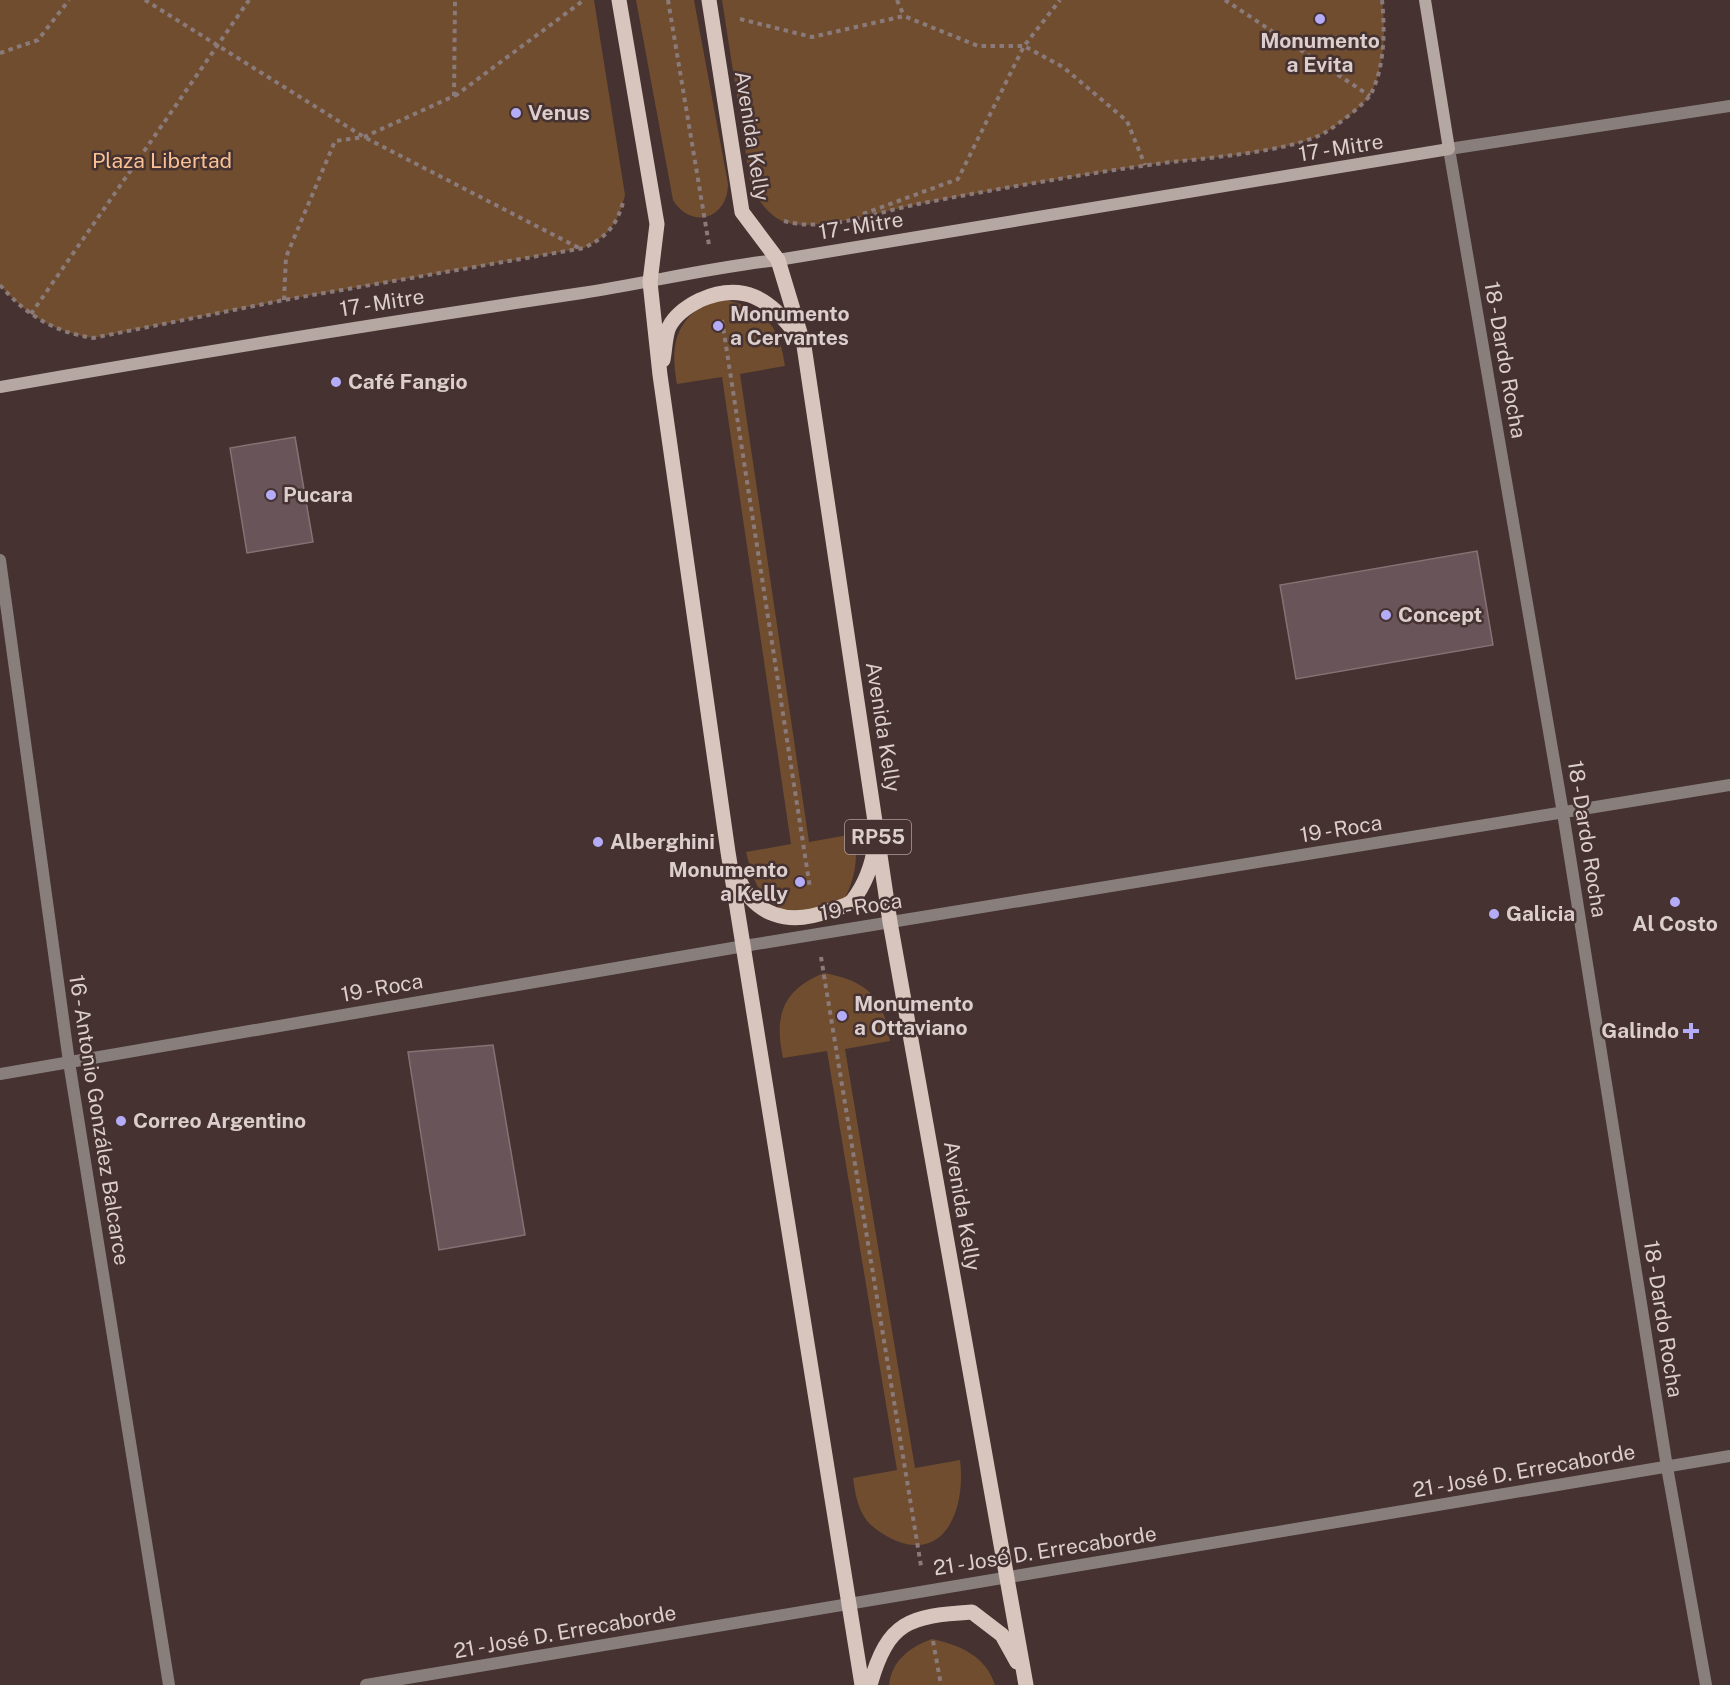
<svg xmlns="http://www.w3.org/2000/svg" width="1730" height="1685" font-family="'Public Sans',sans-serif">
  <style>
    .green { fill: #704d2f }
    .building { fill: #695559; stroke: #867175; stroke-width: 1.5 }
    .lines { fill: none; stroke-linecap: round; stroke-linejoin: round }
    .path { stroke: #8a7a79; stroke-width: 4; stroke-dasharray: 4.5 4.5; stroke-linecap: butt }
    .street { stroke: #887f7c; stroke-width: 12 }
    .secondary { stroke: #b5a7a1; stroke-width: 12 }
    .primary { stroke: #d8c6be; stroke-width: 15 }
    .poi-dot { fill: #b5acf8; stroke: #453231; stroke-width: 2 }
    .labels { text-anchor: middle; stroke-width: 5; stroke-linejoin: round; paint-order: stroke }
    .shield { fill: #453231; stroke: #ae9f9e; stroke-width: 1.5 }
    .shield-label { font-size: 20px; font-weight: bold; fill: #dbcecd }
    .poi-label { font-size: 21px; font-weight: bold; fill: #dbcecd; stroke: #453231; text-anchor: start }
    .street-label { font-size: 21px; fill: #dbcecd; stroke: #453231 }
    .park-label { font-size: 21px; fill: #f9c193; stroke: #453231 }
  </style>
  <rect width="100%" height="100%" fill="#453231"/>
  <!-- green -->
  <path class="green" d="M0 0H594L625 195C618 223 610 235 584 248L284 300 93 338C54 332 26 315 0 285Z
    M636 0H694L728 184C728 219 691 230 673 200Z
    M722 0H1382C1386 30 1385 65 1371 94 1366 104 1337 126 1326 132 1290 154 1193 159 1148 165 1072 176 995 190 919 204 888 210 814 233 785 222 769 216 759 201 751 187Z
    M719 298C762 308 779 321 785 366L740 374 809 842 854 834C858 858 856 875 845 898L794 916C760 899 755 888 746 852L791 844 722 377 677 384C669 342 677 315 719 298Z
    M824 973C867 981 884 997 890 1041L845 1049 915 1468 960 1460C966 1505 947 1566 890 1538 881 1533 871 1527 865 1518 857 1506 855 1492 853 1478L897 1470 827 1051 783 1058C774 1016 782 990 824 973Z
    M932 1639C960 1645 986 1656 995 1685H889C892 1660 910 1647 932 1639Z"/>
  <!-- building -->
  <path class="building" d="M295 437 313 542 247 553 230 448Z
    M1477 551 1493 645 1296 679 1280 585Z
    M493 1045 525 1235 439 1250 408 1052Z"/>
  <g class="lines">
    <!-- path -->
    <path class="path" d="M145 0 364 137 579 248
      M668 0 709 245
      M897 0 904 16
      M1225 0 1370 96
      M740 19 812 37 904 16 978 46H1024L1063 67 1127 121 1145 165
      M0 53 38 40 69 0
      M455 96 584 0
      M863 214 958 179 1024 46 1060 0
      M784 221C826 233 877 212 918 204 997 189 1077 175 1156 164 1200 158 1290 153 1326 132 1336 126 1365 104 1371 94 1385 66 1385 30 1382 0
      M0 285C26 315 54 332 93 338L284 300 584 248C608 236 617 225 624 199
      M284 300 286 257 335 141 364 137 454 96 455 0
      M31 314 249 0
      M722 320 810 888
      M821 957 921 1566
      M933 1641 941 1685"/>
    <!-- street -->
    <path class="street" d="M0 560 69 1062 169 1685
      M0 1074 744 946 1730 785
      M366 1685 1730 1456
      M1706 1685 1667 1467 1563 813 1449 149 1730 106"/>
    <!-- secondary -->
    <path class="secondary" d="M0 387C194 353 388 322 582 293 648 283 712 267 778 260L1449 149 1425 0"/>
    <!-- primary -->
    <path class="primary" d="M619 0 657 224 650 282 660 375 728 852 862 1685
      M709 0 742 212 778 260 804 346 890 922 1026 1685
      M663 360C665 350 665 336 669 327 675 315 688 306 700 300 743 281 770 299 796 334
      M738 877C754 916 789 926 828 911 836 908 848 906 853 900 866 883 872 866 875 845
      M870 1685C888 1621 909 1616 972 1612L1002 1635 1017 1662"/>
  </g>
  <!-- markers -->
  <g class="poi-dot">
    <circle cx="1320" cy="19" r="6"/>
    <circle cx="516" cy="113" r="6"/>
    <circle cx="718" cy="326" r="6"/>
    <circle cx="336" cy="382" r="6"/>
    <circle cx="271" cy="495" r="6"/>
    <circle cx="1386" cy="615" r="6"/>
    <circle cx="598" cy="842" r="6"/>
    <circle cx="800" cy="882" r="6"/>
    <circle cx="1675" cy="902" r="6"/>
    <circle cx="1494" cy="914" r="6"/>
    <circle cx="842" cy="1016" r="6"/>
    <path d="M1688 1022h6v6h6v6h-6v6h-6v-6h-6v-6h6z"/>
    <circle cx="121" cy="1121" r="6"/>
  </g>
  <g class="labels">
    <!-- shield labels -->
    <rect class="shield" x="845" y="820" width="66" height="34" rx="4.5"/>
    <g class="shield-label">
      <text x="878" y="844">RP55</text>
    </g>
    <!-- poi labels -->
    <g class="poi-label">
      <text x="1320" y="48" text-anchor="middle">Monumento<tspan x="1320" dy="24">a Evita</tspan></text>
      <text x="528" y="120">Venus</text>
      <text x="730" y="321">Monumento<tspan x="730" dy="24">a Cervantes</tspan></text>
      <text x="348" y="389">Café Fangio</text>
      <text x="283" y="502">Pucara</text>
      <text x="1398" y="622">Concept</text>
      <text x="610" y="849">Alberghini</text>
      <text x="788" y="877" text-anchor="end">Monumento<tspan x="788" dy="24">a Kelly</tspan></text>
      <text x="1506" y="921">Galicia</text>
      <text x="1675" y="931" text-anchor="middle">Al Costo</text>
      <text x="854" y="1011">Monumento<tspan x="854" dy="24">a Ottaviano</tspan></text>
      <text x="1679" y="1038" text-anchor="end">Galindo</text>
      <text x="133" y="1128">Correo Argentino</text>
    </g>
    <!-- street labels -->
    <g class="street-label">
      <text transform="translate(752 136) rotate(81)" y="7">Avenida Kelly</text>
      <text transform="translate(1341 148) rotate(-9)" y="7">17 - Mitre</text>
      <text transform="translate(861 226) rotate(-9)" y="7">17 - Mitre</text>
      <text transform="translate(382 303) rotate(-9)" y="7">17 - Mitre</text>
      <text transform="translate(1505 360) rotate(80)" y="7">18 - Dardo Rocha</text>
      <text transform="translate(883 727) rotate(81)" y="7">Avenida Kelly</text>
      <text transform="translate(1341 829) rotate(-9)" y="7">19 - Roca</text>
      <text transform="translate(1587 839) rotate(81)" y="7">18 - Dardo Rocha</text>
      <text transform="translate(861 907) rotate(-9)" y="7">19 - Roca</text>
      <text transform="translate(382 988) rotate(-10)" y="7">19 - Roca</text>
      <text transform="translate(99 1120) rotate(81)" y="7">16 - Antonio González Balcarce</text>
      <text transform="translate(962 1206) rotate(80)" y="7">Avenida Kelly</text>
      <text transform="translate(1663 1319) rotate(81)" y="7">18 - Dardo Rocha</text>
      <text transform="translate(1524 1471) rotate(-10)" y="7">21 - José D. Errecaborde</text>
      <text transform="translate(1045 1551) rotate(-9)" y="7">21 - José D. Errecaborde</text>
      <text transform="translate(565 1632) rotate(-10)" y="7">21 - José D. Errecaborde</text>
    </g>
    <!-- park labels -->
    <g class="park-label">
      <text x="162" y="168">Plaza Libertad</text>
    </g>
  </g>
</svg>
